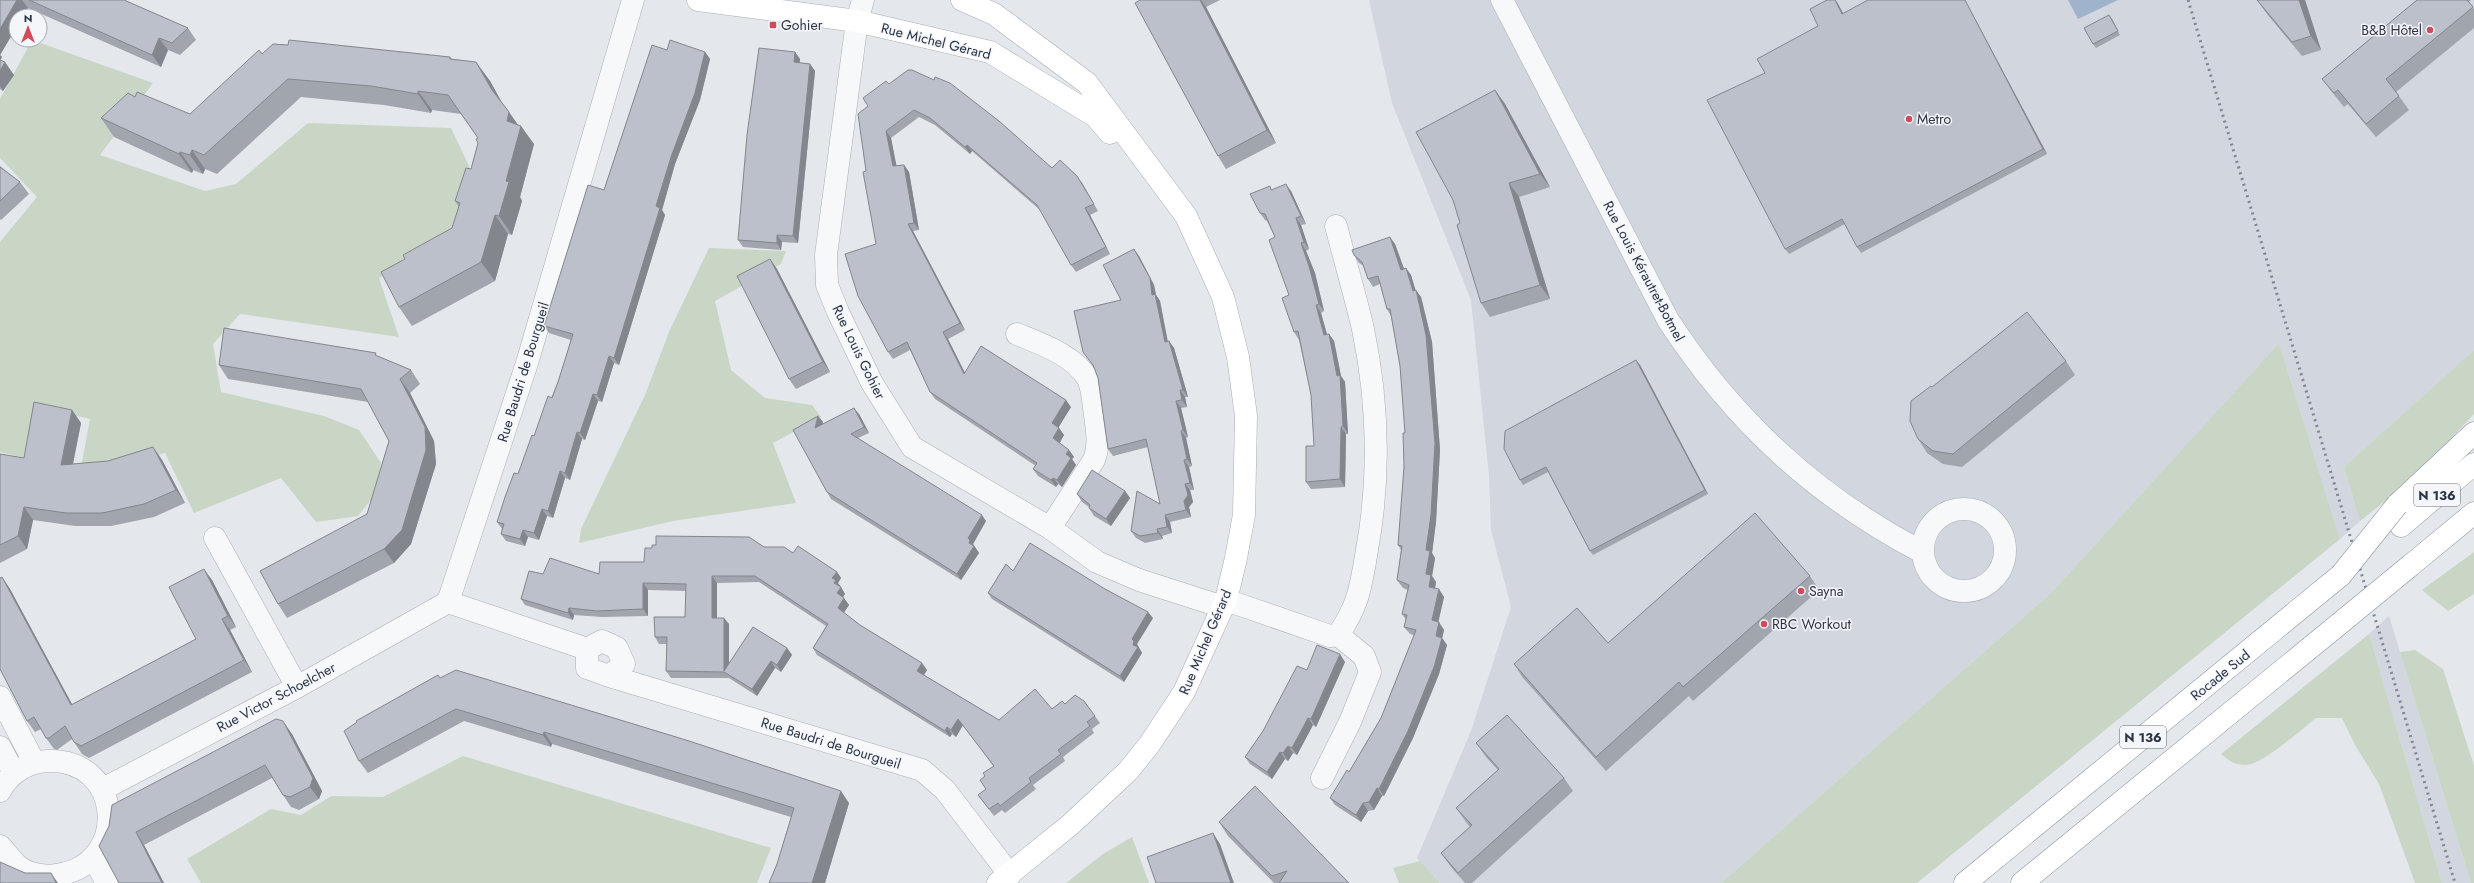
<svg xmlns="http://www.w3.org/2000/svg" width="2474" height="883" font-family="Jost,sans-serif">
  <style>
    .built { fill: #d2d6de }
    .green { fill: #c9d6c5 }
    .water { fill: #9fb4cc }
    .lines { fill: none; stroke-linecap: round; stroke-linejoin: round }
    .street-casing { stroke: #a9aeb7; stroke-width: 23 }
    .secondary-casing { stroke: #a9aeb7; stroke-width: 23 }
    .highway-casing { stroke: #8b94a3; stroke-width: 23 }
    .street { stroke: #f7f8fa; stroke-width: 22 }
    .secondary { stroke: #fff; stroke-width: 22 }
    .highway { stroke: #fff; stroke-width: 22 }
    .rail { stroke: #7d8696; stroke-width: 3; stroke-dasharray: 2 4; stroke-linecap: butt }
    .highway-bridge-casing { stroke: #8b94a3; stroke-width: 23; stroke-linecap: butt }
    .highway-bridge { stroke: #fff; stroke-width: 22 }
    .wall { fill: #a1a5ae }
    .shaded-wall { fill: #83868d }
    .building { fill: #bbc0ca; stroke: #83868d }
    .poi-dot { fill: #d1495b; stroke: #f4f6f9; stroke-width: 1.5 }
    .labels { text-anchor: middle; stroke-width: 3; stroke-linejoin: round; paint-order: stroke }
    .shield { fill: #f4f6f9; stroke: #676e7b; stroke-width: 1 }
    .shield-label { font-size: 13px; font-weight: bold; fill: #2b3445 }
    .poi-label { font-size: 14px; fill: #2b3445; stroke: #f4f6f9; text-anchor: start }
    .street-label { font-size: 14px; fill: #2b3445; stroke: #f4f6f9 }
  </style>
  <rect width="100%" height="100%" fill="#e4e7ec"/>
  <!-- built -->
  <path class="built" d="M1369 0H2474V350L2344 467 2360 521 2340 539 2279 343 2050 594 1721 883H1440L1417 858 1471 731 1511 607 1491 530 1489 476 1471 300 1392 103Z
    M2389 616 2400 652 2471 883H2442L2369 634Z"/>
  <!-- green -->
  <path class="green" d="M32 40 153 83 100 155 205 191 236 184 308 123 451 128 469 166 454 238 379 278 399 337 240 314 213 344 221 392 324 416 359 430 381 463 374 496 358 516 316 522 281 478 194 513 165 453 122 466 81 467 90 419 37 407 25 458 0 452V242L37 197 0 158V99Z
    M709 248 786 251 781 264 715 301 731 370 765 398 812 405 821 417 773 443 796 503 673 521 579 543 581 529 645 395 669 332Z
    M2279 343 2340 539 1917 883H1721L2050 594Z
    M2474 350V414L2412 480 2360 521 2344 467Z
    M2474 552V594L2448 611 2422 590Z
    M2369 634 2442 883H2415L2379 784 2355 745 2342 718H2316C2302 729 2262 765 2246 765 2235 765 2229 761 2221 754Z
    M2415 650 2443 669 2474 766V883H2471L2400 652Z
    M463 756 771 848 757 883H201L187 859 271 809 301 815 331 796 383 797Z
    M1132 837 1149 883H1066L1103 854Z
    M1420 861 1440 883H1399L1393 868Z"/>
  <!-- water -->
  <path class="water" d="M2068 0H2118L2078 19Z"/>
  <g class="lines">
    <!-- street casing -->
    <g class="street-casing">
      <path id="street" d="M863 0 857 21 826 255 827 285 838 312 872 383 912 447 1050 528 1097 562 1139 580 1223 607
        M1502 0 1668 320C1734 421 1815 496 1922 552
        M1017 334C1041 344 1074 355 1088 379 1093 389 1093 404 1095 415 1097 432 1100 444 1094 460L1050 528
        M1923 550a41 41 0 1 1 82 0a41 41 0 1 1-82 0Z
        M215 538 297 687
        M1226 600 1330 636 1338 635C1359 605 1361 585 1367 550 1380 478 1378 401 1363 329 1355 295 1345 261 1336 226
        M602 641 617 648 624 664 609 676 587 668V649Z
        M587 649 448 602 527 363 633 0
        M609 676 922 770 945 790 1010 875
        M0 697 34 762
        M0 747 14 773
        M1322 778 1350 722 1370 672 1364 656 1338 635
        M103 789 297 687 448 602
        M0 791C9 773 28 762 47 761 123 757 132 865 56 875 44 877 28 874 18 866 12 861 6 852 0 846
        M94 859 107 883"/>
    </g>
    <!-- secondary casing -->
    <g class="secondary-casing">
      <path id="secondary" d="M698 0 857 21 990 52 1095 116 1110 133
        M962 0 994 14 1087 83 1186 216 1223 297 1238 357 1246 416 1244 515 1236 558 1226 600 1184 692 1149 745 1128 771 1070 825 998 883"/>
    </g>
    <!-- highway casing -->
    <g class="highway-casing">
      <path id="highway" d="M2397 505 2474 433
        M2401 526 2474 464
        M2411 565 2474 513
        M1965 883 2341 575
        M2022 883 2333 629"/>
    </g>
    <!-- street -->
    <use href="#street" class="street"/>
    <!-- secondary -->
    <use href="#secondary" class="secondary"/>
    <!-- highway -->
    <use href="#highway" class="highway"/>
    <!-- rail -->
    <path class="rail" d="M2188 0 2455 883"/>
    <!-- highway-bridge casing -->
    <g class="highway-bridge-casing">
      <path id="highway-bridge" d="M2341 575 2397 505
        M2333 629 2411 565"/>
    </g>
    <!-- highway-bridge -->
    <use href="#highway-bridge" class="highway-bridge"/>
  </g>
  <!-- wall -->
  <path class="wall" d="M0 0H124L188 28 196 40 180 55 168 50 161 67 28 8 23 16H16V28L0 55 2 57 0 60 14 75 3 91 0 89Z
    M1140 0H1220L1206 7 1276 143 1226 169 1218 156Z
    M1965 0 2047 154 1861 253 1857 247 1845 224 1789 254 1785 249 1765 73 1818 26 1837 2 1843 13Z
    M2257 0H2305L2321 50 2302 56 2267 14Z
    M2417 0H2471L2469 2 2474 9V28L2396 92 2409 110 2376 137 2348 104 2344 107 2332 92 2322 79Z
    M2112 19 2120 35 2096 48 2093 44Z
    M667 50 705 52 710 59 700 100 675 164 662 210 665 215 619 365 614 363 602 402 598 401 585 440 582 439 570 480 565 478 553 518 547 516 539 540 528 537 525 546 506 541 501 534 502 529 497 522 558 382 571 340 549 333 544 326Z
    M795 52 800 59V63L810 64 815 71 798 243 782 242 781 250 743 247 738 240Z
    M262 54 450 57 452 59 476 62 490 81 502 103 518 125 534 144 520 197 522 201 512 235 508 234 495 281 412 326 399 307 405 259 452 228 459 207 455 201 471 169 478 143V138L461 114 432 110 431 113 384 105 301 97 217 174 205 169 203 174 193 170 192 173 114 137 101 118 135 97 190 114Z
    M889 84 1082 183 1098 211 1090 215 1110 254 1076 272 1071 265 1040 210 972 151 970 154 935 125 919 117 891 138 896 166 904 165 909 172 919 230 913 231 965 330 948 339 965 373 1071 407 1058 427 1064 435 1060 443 1069 450 1074 457 1072 459 1076 465 1062 487 1058 484 1056 487 1038 476 1033 469 1036 466 935 399 930 392 910 350 893 359 888 352 876 244 866 171 868 106Z
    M1495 90 1505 104 1550 187 1519 197 1550 299 1490 317 1481 303 1460 223Z
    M0 166 20 182 29 194 1 220 0 219Z
    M1272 190 1291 191 1306 224 1301 225 1309 249 1306 251 1315 273 1324 311 1321 313 1327 334H1329L1334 341 1341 376 1345 382 1348 434H1346L1345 487 1311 489 1306 482 1314 446 1311 395 1299 340 1294 332 1289 295 1275 237 1267 221 1265 220 1260 213Z
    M1395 244 1404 269 1411 275 1415 290 1421 297 1432 342 1440 450 1436 522 1432 553 1435 558 1432 576 1436 582 1435 588 1444 597 1438 622 1444 630 1442 638 1447 645 1439 674 1413 738 1384 796H1382L1374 810 1368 811 1361 822 1335 805 1330 798 1349 772 1381 718 1414 635 1410 634 1404 627 1406 620 1402 614 1408 590 1403 588 1397 580 1401 550 1398 545 1404 467 1405 433 1400 366 1391 316 1387 309 1380 284 1373 287 1368 279 1364 266 1359 263 1354 255Z
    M1139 256 1154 285 1156 295 1160 301 1168 342 1169 341 1174 348 1188 397H1185L1187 407 1181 408 1188 437 1186 438 1192 466 1189 467 1194 490H1190L1193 502 1189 507 1191 517 1170 522 1172 533 1162 536 1163 539 1145 543 1136 538 1131 531 1160 504 1148 447 1113 456 1108 449 1098 378 1094 367 1083 352 1121 300Z
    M770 259 777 269 830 372 796 389 789 379Z
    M378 356 411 370 420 384 410 393 434 441 436 464 411 544 394 563 287 618 278 604 367 514 389 441 368 402 228 379 219 365Z
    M2066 361 2075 375 1962 467 1943 464 1927 453 1918 439 1932 387Z
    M1640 365 1708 494 1593 555 1590 551 1548 472 1523 485 1520 480Z
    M72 410 81 423 73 464 108 461 153 447 162 460 185 503 154 517 111 526H75L33 520 27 549 0 563V454L24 458Z
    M859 414 869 433 858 438 986 521 973 544 979 553 961 580 831 499 827 492 818 416 823 422 822 424Z
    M1125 491 1130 498 1111 526 1094 516 1089 508V507L1082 502 1077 494Z
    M764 547 793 553 837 572 841 578 838 583 845 594 843 597 849 605 844 613 860 625 922 663 927 670 924 675 999 720 1052 709 1065 704 1095 716 1100 723 1092 729 1094 733 1063 757 1065 761 1033 785 1036 789 1005 813 1002 810 994 816 978 795 986 789 985 776 994 767 963 725 956 737 952 734 950 737 817 655 813 648 826 626 759 582 717 583V618L729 624V664L787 648 792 655 781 672 775 668 757 696 729 678H671L666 671 667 644H659L655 637 685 617 686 591 648 590V616L602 617 574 615 573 620 525 605 521 599 543 574H599L644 562Z
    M1013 571 1153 618 1137 644 1142 653 1124 682 992 599 988 593Z
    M1810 576 1819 590 1693 701 1689 696 1606 771 1523 678 1514 664 1608 643Z
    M2 577 10 589 72 705 196 639 212 580 236 627 230 630 252 672 89 758 82 754 72 739 57 750 54 749 46 738 41 729 35 732 27 721Z
    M1345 662 1316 727 1313 725 1297 755 1293 753 1288 761 1285 759 1272 779 1250 764 1245 757 1307 670Z
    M440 678 849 803 825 883H769L777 864 791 817 552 744 551 747 464 721 368 773 359 761 357 722Z
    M292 734 322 791 319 799 299 810 291 807 283 795 272 778 144 845 164 883H119L109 826Z
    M1476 743 1564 778 1573 791 1472 883H1465L1451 867 1441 853 1470 827 1466 822 1456 808 1498 770 1486 757Z
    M1219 822 1349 883H1274L1228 836Z"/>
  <!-- shaded-wall -->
  <path class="shaded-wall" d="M17 0H22L28 8 23 16H16V28L0 55 2 57 0 61V29Z
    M1200 0H1201L1206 7 1276 143 1267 130Z
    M1835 0 1837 2 1846 19 1842 14Z
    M1965 0 2047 154 2043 149Z
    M2299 0H2305L2321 50 2311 36Z
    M2109 15 2112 19 2120 35 2118 31Z
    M159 38 168 50 161 67 152 55Z
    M705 52 710 59 700 100 675 164 662 210 665 215 619 365 614 358 656 206 671 157Z
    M795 52 800 59 799 69 794 62Z
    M5 62 14 75 3 91 0 86V71Z
    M476 62 490 81 505 108 492 90Z
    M810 64 815 71 798 243 793 236Z
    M1495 90 1505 104 1550 187 1540 174Z
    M418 91 432 110 431 113 418 94Z
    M509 112 520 128 521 126 534 144 520 197 522 201 512 235 499 216 507 121Z
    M886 131 891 138 898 173 893 166Z
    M967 145 972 151 970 154 965 147Z
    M192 150 205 169 203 174 190 155Z
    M180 152 193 170 192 173 179 154Z
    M904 165 909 172 919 230 914 223Z
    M1077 176 1082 183 1098 211 1094 204Z
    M1509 183 1519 197 1550 299 1540 285Z
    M1286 184 1291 191 1306 224 1301 216Z
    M1085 208 1090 215 1110 254 1106 247Z
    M495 215 508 234 495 281 481 262Z
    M1296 218 1301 225 1309 249 1304 242Z
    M908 224 913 231 965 330 960 323Z
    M777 235 782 242 781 250 777 243Z
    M1390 237 1395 244 1407 277 1401 270Z
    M1301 243 1306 251 1315 273 1324 311 1319 304Z
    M1134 249 1139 256 1154 285 1156 295 1160 301 1169 349 1165 342 1152 295Z
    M770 259 777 269 830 372 823 362Z
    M1406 268 1411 275 1418 298 1416 290 1421 297 1432 342 1440 450 1436 522 1432 553 1435 558 1432 576 1436 582 1434 594 1429 587 1426 574V550L1413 291Z
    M1316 305 1321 313 1329 342 1324 335Z
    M943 332 948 339 969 381 964 374Z
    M1329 334 1334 341 1341 376 1345 382 1348 434 1343 426 1337 376Z
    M1169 341 1174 348 1188 397 1183 390Z
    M609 356 614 363 602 402 597 395Z
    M1636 360 1640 365 1708 494 1705 490Z
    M400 379 410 393 434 441 436 464 411 544 394 563 384 549Z
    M1180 390 1185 397 1187 407 1182 400Z
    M593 394 598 401 585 440 580 433Z
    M1066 400 1071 407 1057 430 1052 423Z
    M1176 401 1181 408 1188 437 1183 430Z
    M854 408 859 414 869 433 864 427Z
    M72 410 81 423 70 478 61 465Z
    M818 416 823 422 819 434 815 428Z
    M1341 427 1346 434 1345 487 1340 479Z
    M1059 428 1064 435 1058 445 1053 438Z
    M1181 431 1186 438 1192 466 1187 459Z
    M577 432 582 439 570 480 565 473Z
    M153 447 162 460 185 503 176 490Z
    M1069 450 1074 457 1072 459 1076 465 1062 487 1057 480 1066 454Z
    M1184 460 1189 467 1194 490 1190 483Z
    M560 471 565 478 553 518 548 511Z
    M1053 478 1058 484 1056 487 1051 480Z
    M1185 484 1190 490 1193 502 1189 507 1191 517 1186 510 1184 501Z
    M1125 491 1130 498 1111 526 1106 519Z
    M24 507 33 520 27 549 18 536Z
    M542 509 547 516 539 540 534 533Z
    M982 515 986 521 973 544 979 553 961 580 957 574 969 543 968 538Z
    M1165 515 1170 522 1172 533 1167 527Z
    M1157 529 1162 536 1163 539 1158 533Z
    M523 530 528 537 525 546 520 539Z
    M204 569 212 580 236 627 228 616Z
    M837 572 841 578 838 583 841 587 839 590 834 583 832 578Z
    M712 576 717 583V624L712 618Z
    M2 577 10 589 79 717 71 705Z
    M643 583 648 590V616L643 609Z
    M841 587 845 594 841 600 837 593Z
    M1439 589 1444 597 1437 628 1432 620Z
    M844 598 849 605 842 615 838 608Z
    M569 608 574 615 573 620 568 613Z
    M1148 612 1153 618 1137 644 1142 653 1124 682 1120 676 1133 645 1132 639Z
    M724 618 729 624V675L724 671Z
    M222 619 230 630 252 672 244 660Z
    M1439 622 1444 630 1441 643 1436 636Z
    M1442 638 1447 645 1439 674 1413 738 1384 796 1379 789Z
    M787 648 792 655 781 672 777 665Z
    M1340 654 1345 662 1316 727 1311 719Z
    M771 661 775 668 757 696 752 689Z
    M922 663 927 670 922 678 917 671Z
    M1308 718 1313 725 1297 755 1292 748Z
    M958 719 963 725 956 737 951 730Z
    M283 721 292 734 322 791 319 799 310 787Z
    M947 727 952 734 950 737 945 731Z
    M544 732 552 744 551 747 543 735Z
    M1288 746 1293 753 1288 761 1283 753Z
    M1280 752 1285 759 1272 779 1267 772Z
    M1377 788 1382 796 1374 810 1369 802Z
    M841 791 849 803 825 883H812Z
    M1363 803 1368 811 1361 822 1356 815Z
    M136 832 144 845 164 883H162Z
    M1213 833 1220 844 1234 883H1231Z
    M51 873 58 883H56Z"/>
  <!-- building -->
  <path class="building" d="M0 0H17L0 29Z
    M29 0H124L188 28 172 43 159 38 152 55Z
    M1140 0H1200L1267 130 1218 156 1135 3Z
    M1827 0H1835L1842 14 1868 0H1965L2043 149 1857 247 1842 219 1785 249 1707 100 1765 73 1757 59 1818 26 1810 9Z
    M2257 0H2299L2311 36 2292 42Z
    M2417 0H2467L2473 7 2386 79 2399 96 2366 124 2338 90 2334 93 2322 79Z
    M2109 15 2118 31 2093 44 2084 28Z
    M289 40 450 57V59L476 62 492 90 509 112 507 121 521 126 506 181 509 182 499 216 495 215 481 262 399 307 381 272 405 259 403 255 452 228 460 203 455 201 466 168 471 169 478 143 476 139 478 138 448 95 418 91V94L371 86 288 79 204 155 192 150 190 155 180 152 179 154 101 118 128 93 135 97 137 92 190 114 259 50 262 54 273 44 288 45Z
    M670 40 705 52 695 93 671 157 656 206 660 208 614 358 609 356 597 395 593 394 580 433 577 432 565 473 560 471 548 511 542 509 534 533 523 530 520 539 501 534 504 524 497 522 505 497 514 473 518 474 532 435 534 436 548 396 552 398 558 382 573 334 544 326 588 185 604 190 652 45 667 50Z
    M759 48 795 52 794 62 810 64 793 236 777 235V243L738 240 747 135Z
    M0 60 5 62 0 71Z
    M908 70H912L934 80 935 77 950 83 999 121 1052 168 1060 160 1077 176 1094 204 1085 208 1106 247 1071 265 1037 205 967 145 965 147 930 118 914 110 886 131 893 166 904 165 914 223 908 224 960 323 943 332 964 374 981 346 1066 400 1052 423 1059 428 1053 438 1069 450 1066 454 1071 458 1057 480 1053 478 1051 480 1033 469 1037 463 930 392 907 342 888 352 858 296 845 254 876 244 863 172 866 171 858 114 868 106 863 98 886 81 889 84Z
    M1495 90 1540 174 1509 183 1540 285 1481 303 1457 225 1460 223 1453 200 1416 132Z
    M0 167 20 182 0 201Z
    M1286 184 1301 216 1296 218 1304 242 1301 243 1309 266 1319 304 1316 305 1324 335 1329 334 1337 376 1340 375 1343 426 1341 427 1340 479 1306 482V446H1314L1311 395 1298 331 1294 332 1282 298 1289 295 1269 240 1275 237 1265 214 1260 213 1250 194 1270 186 1271 190Z
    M1390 237 1401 270 1406 268 1413 291 1416 290 1426 335 1435 443 1431 515 1426 550 1430 551 1426 574 1431 575 1429 587 1439 589 1432 620 1439 622 1436 636 1442 638 1434 667 1408 731 1379 789 1377 788 1369 802 1363 803 1356 815 1330 798 1347 770 1349 772 1381 718 1416 630 1404 627 1407 615 1402 614 1409 585 1397 580 1402 546 1398 545 1404 467 1403 433H1405L1400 366 1390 309H1387L1378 276 1368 279 1362 262 1354 255 1352 250Z
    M1134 249 1150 278 1152 295 1155 294 1165 342 1169 341 1183 390H1180L1182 400 1176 401 1183 430 1181 431 1187 459 1184 460 1190 483 1185 484 1188 495 1184 501 1186 510 1165 515 1167 527 1157 529 1158 533 1140 536 1131 531 1137 491 1160 504 1146 439 1108 449 1098 378 1093 365 1083 352 1074 311 1121 300 1103 265Z
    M770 259 823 362 789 379 737 276Z
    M2027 312 2066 361 1953 454 1933 451 1918 439 1910 421 1911 401 1931 386 1932 387Z
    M224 328 376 353 375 355 411 370 400 379 425 427 426 450 402 530 384 549 278 604 260 571 367 514 389 441 361 389 219 365Z
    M1636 360 1705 490 1590 551 1546 467 1520 480 1504 449 1505 431Z
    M34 402 72 410 61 465 108 461 153 447 176 490 144 504 102 513H66L24 507 18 536 0 545V454L24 458Z
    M854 408 864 427 851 434 982 515 968 538 970 540 969 543 974 546 957 574 827 492 793 430 818 416 815 428Z
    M1092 470 1125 491 1106 519 1089 508 1090 505 1077 494Z
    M1755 513 1810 576 1683 687 1679 682 1596 757 1514 664 1577 608 1608 643Z
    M656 536 749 537 764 547H784L793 553 798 546 837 572 832 578 836 580 834 583 841 587 837 593 844 598 838 608 860 625 922 663 917 671 999 720 1035 689 1052 709 1062 701 1065 704 1075 695 1084 701 1095 716 1087 722 1090 726 1058 750 1061 754 1029 778 1031 782 1000 806 998 803 989 809 978 795 986 789 980 780 985 776 983 773 994 766 958 719 951 730 947 727 945 731 813 648 828 624 755 576H712V618H724V671L753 627 787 648 777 665 771 661 752 689 724 672 666 671 667 637H655L654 617H685L686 584 643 583V609L597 611 569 608 568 613 521 599 529 571 543 574 550 558 599 574 600 562H644L645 548H652V545H656Z
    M1030 543 1105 589 1148 612 1132 639 1134 641 1133 645 1138 647 1120 676 988 593 1006 564 1013 571Z
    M204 569 228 616 222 619 244 660 81 746 74 742 65 726 49 738H46L34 717 27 721 0 669V578L2 577 71 705 196 639 169 587Z
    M1317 645 1340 654 1311 719 1308 718 1292 748 1288 746 1283 753 1280 752 1267 772 1245 757 1263 731 1297 666 1307 670Z
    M456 670 686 740 841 791 812 883H769L777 864 794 808 544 732 543 735 456 709 359 761 344 731 357 722 356 721 438 675 440 678Z
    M1507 715 1564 778 1458 873 1441 853 1472 825 1456 808 1499 769 1476 743Z
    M276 719 283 721 313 778 310 787 290 797 283 795 265 765 136 832 162 883H119L99 846 109 826 112 805Z
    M1255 786 1349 883H1279L1287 871 1272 876 1219 822Z
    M1213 833 1231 883H1156L1147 857Z
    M0 862 25 873H51L56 883H0Z"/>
  <!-- markers -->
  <g class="poi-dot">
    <rect x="769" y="21" width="8" height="8" rx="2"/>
    <circle cx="2430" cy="30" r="4"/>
    <circle cx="1909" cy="119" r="4"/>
    <circle cx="1801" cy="591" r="4"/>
    <circle cx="1764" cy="624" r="4"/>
  </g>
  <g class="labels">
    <!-- shield labels -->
    <g class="shield">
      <rect x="2414" y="484" width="46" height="22" rx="3"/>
      <rect x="2120" y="726" width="46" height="22" rx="3"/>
    </g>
    <g class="shield-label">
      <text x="2437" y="500">N 136</text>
      <text x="2143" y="742">N 136</text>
    </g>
    <!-- poi labels -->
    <g class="poi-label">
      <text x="781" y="30">Gohier</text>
      <text x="2422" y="35" text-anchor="end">B&amp;B Hôtel</text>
      <text x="1917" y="124">Metro</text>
      <text x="1809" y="596">Sayna</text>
      <text x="1772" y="629">RBC Workout</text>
    </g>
    <!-- street labels -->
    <g class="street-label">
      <text transform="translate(936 41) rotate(14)" y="5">Rue Michel Gérard</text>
      <text transform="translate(1644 271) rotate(62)" y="5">Rue Louis Kérautret-Botmel</text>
      <text transform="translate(859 352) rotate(64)" y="5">Rue Louis Gohier</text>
      <text transform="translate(523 372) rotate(-73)" y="5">Rue Baudri de Bourgueil</text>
      <text transform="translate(1205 642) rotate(-67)" y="5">Rue Michel Gérard</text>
      <text transform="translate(2220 675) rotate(-39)" y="5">Rocade Sud</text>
      <text transform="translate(276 697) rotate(-28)" y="5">Rue Victor Schoelcher</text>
      <text transform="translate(831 743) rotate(17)" y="5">Rue Baudri de Bourgueil</text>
    </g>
  </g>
  <!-- north arrow -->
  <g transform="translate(28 28)"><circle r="19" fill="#f4f6f9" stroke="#a4a8b1"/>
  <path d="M0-3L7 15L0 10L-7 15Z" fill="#d1495b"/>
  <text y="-6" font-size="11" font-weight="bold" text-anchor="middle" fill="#2b3445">N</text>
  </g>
</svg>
